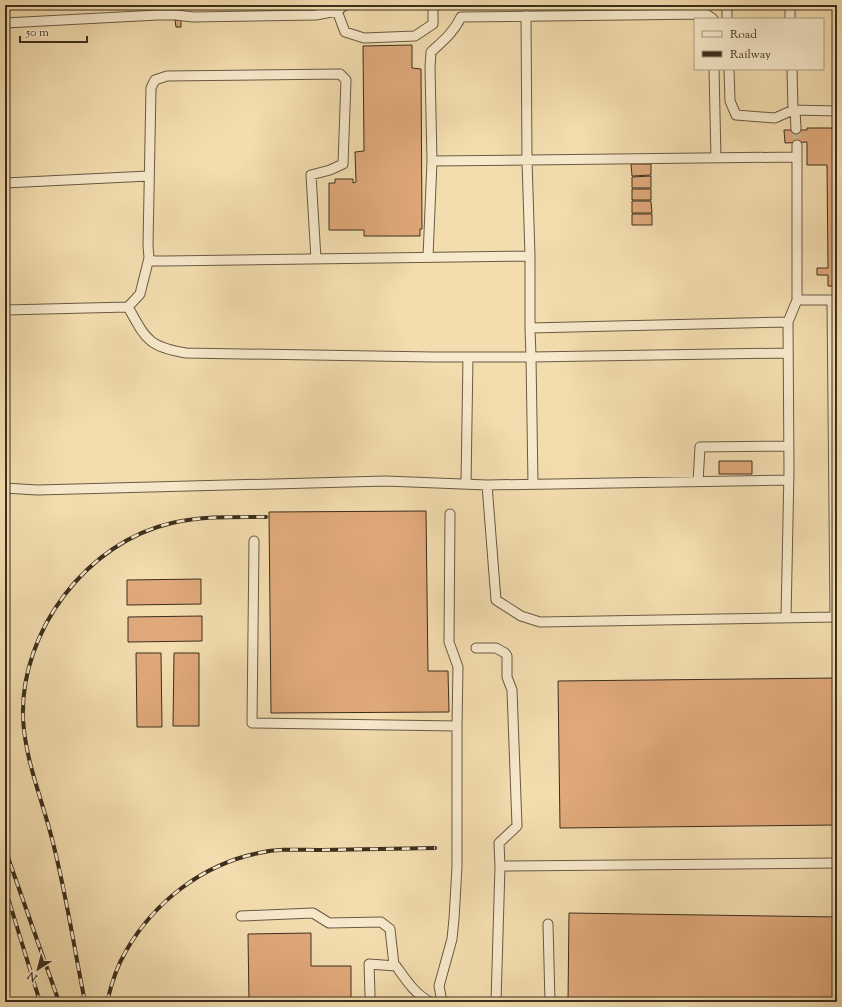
<svg xmlns="http://www.w3.org/2000/svg" width="842" height="1007" font-family="'Sorts Mill Goudy',serif">
  <style>
    .building { fill: #e0a97b; stroke: #3c2e1d }
    .lines { fill: none; stroke-linecap: round; stroke-linejoin: round }
    .minor-tunnel { stroke: #ceba92; stroke-width: 9; stroke-dasharray: 9 4.5; stroke-linecap: butt }
    .minor-casing { stroke: #6a5a42; stroke-width: 11 }
    .minor { stroke: #f7e9cb; stroke-width: 9 }
    .rail-casing { stroke: #3c2e1d; stroke-width: 4 }
    .rail { stroke: #f7e9cb; stroke-width: 2.5; stroke-dasharray: 8; stroke-linecap: butt }
  </style>
  <rect width="100%" height="100%" fill="#f3ddaf"/>
  <filter id="stains"><feTurbulence type="fractalNoise" baseFrequency=".005" numOctaves="4"/><feColorMatrix values="0 0 0 0 .2 0 0 0 0 .09 0 0 0 0 .02 0 0 0 .5 -.17"/></filter>
  <radialGradient id="worn" r=".72"><stop offset=".6" stop-color="#630" stop-opacity="0"/><stop offset="1" stop-color="#630" stop-opacity=".3"/></radialGradient>
  <!-- building -->
  <path class="building" d="M175 20H181V27H176Z
    M412 45V68L421 69 422 229H420V236H364V230H329V183H335V179H353V183L356 182 355 152 364 151 363 46Z
    M807 128H837V286H828V275H817V268H828L827 165H807V142L785 143 784 130H807Z
    M631 164H651V175L632 176Z
    M651 176V188H632V177Z
    M632 189H651V200H632Z
    M632 201H651L652 213H632Z
    M632 214H652V225H632Z
    M719 461H752V474H719Z
    M426 511 428 671H448L449 712 271 713 269 512Z
    M201 579V604L127 605V580Z
    M202 616V641L128 642V617Z
    M136 653H161L162 727H137Z
    M174 653H199V726H173Z
    M837 678V825L560 828 558 681Z
    M569 913 837 917V1002H568Z
    M311 933V966H351V1002H249L248 934Z"/>
  <g class="lines">
    <!-- minor-tunnel -->
    <path class="minor-tunnel" d="M796 129 797 145"/>
    <!-- minor casing -->
    <g class="minor-casing">
      <path id="minor" d="M727 5V19
        M790 5V19
        M337 11 345 32 364 38 415 36 433 24V5
        M526 16 527 160 530 256
        M713 19 706 14 461 17C454 32 443 41 431 52L430 68 432 161 797 157
        M5 23 158 15H176L193 17 316 15 337 11 345 5
        M714 69 716 158
        M729 69 730 101 736 115 775 118 793 110
        M792 69 793 110 837 111
        M795 110 796 129
        M797 145V300H837
        M5 183 149 176
        M428 257 432 161
        M316 259 311 175 330 170 343 164 346 80 340 74 167 76 155 80 151 88 148 245 149 258 153 261H166L530 256V328L788 322 797 300
        M832 300 835 617
        M128 307C146 339 148 347 186 353L433 357H531L530 328
        M5 310 128 307 140 294 149 258
        M698 482 700 447 789 446
        M466 484 468 357
        M533 484 531 357 788 353
        M487 485 789 480
        M5 488 37 490 386 481 487 485 496 600 521 616 540 622 837 617
        M450 514 449 642 458 667 457 726
        M254 541 252 723 457 726V867L454 919 452 939 439 986 442 1002
        M786 618 789 471 788 322
        M476 648H496L505 653 507 656V677L512 690 517 826 499 843 500 866
        M241 916 313 913 329 923 381 922 390 929 394 965
        M548 924 550 1002
        M370 995 369 964 396 966C406 980 414 993 430 1002
        M496 1002 500 866 837 863"/>
    </g>
    <!-- minor -->
    <use href="#minor" class="minor"/>
    <!-- rail casing -->
    <g class="rail-casing">
      <path id="rail" d="M5 849 59 1002
        M5 888 40 1002
        M85 1002C74 948 66 892 52 839 42 799 25 760 23 718 20 631 87 542 172 523 203 516 235 517 266 517
        M107 1002C111 985 117 966 126 951 154 902 203 864 259 853 280 848 301 850 322 850 360 849 397 849 435 848"/>
    </g>
    <!-- rail -->
    <use href="#rail" class="rail"/>
  </g>
  <!-- margin -->
  <rect width="842" height="1007" fill="none" stroke="#f3ddaf" stroke-width="20"/>
  <rect x="6" y="6" width="830" height="995" fill="none" stroke="#3c2e1d" stroke-width="2"/>
  <rect x="10" y="10" width="822" height="987" fill="none" stroke="#3c2e1d"/>
  <!-- legend -->
  <rect x="694" y="18" width="130" height="52" fill="#f7e9cb" stroke="#ac9e85"/>
  <rect x="702" y="31" width="20" height="6" fill="#f7e9cb" stroke="#ac9e85"/>
  <text x="730" y="38" font-size="12" fill="#3c2e1d">Road</text>
  <rect x="702" y="51" width="20" height="6" fill="#3c2e1d" stroke="#ac9e85"/>
  <text x="730" y="58" font-size="12" fill="#3c2e1d">Railway</text>
  <!-- north arrow -->
  <g transform="translate(38 969) rotate(216)" stroke="#f7e9cb" stroke-width="3" paint-order="stroke">
  <path d="M0-3L7 15L0 10L-7 15Z" fill="#3c2e1d"/>
  <text y="-6" font-size="11" font-weight="bold" text-anchor="middle" fill="#3c2e1d">N</text>
  </g>
  <!-- scale -->
  <path d="M20 36v6h67v-6" fill="none" stroke="#3c2e1d" stroke-width="2"/>
  <text x="26" y="36" font-size="12" fill="#3c2e1d" stroke="#f7e9cb" stroke-width="3" paint-order="stroke">50 m</text>
  <rect width="100%" height="100%" filter="url(#stains)"/>
  <rect width="100%" height="100%" fill="url(#worn)"/>
</svg>
